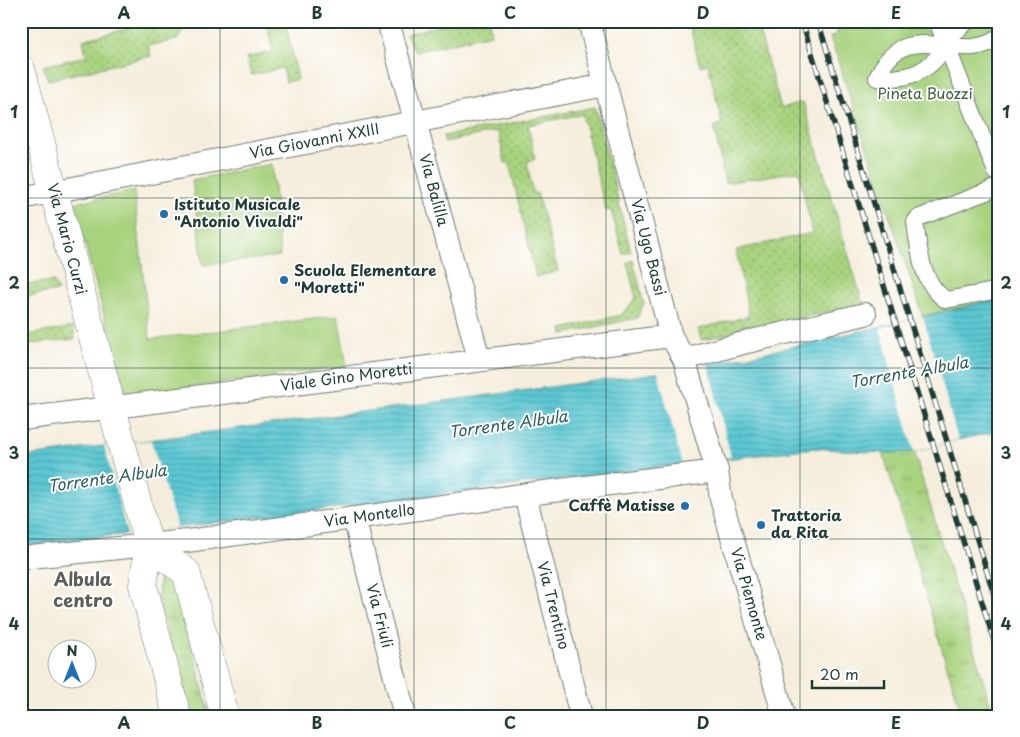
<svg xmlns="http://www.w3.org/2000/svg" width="1020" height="737" font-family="'Playpen Sans',sans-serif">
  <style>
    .grass { fill: url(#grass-tufts); stroke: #648859 }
    .park { fill: #a8d37e; stroke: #648859 }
    .garden { fill: url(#garden-dots); stroke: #648859 }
    .water { fill: url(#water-rules); stroke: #3e8284 }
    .pier { fill: #f6eedc }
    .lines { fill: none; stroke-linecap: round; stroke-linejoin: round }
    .pedestrian-casing { stroke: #6a7b6f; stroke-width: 18 }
    .minor-casing { stroke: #6a7b6f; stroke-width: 24 }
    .tertiary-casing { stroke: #6a7b6f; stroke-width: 29 }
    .pedestrian { stroke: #fff; stroke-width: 16 }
    .minor { stroke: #fff; stroke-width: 22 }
    .tertiary { stroke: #fff; stroke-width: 28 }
    .rail-casing { stroke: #1f3d34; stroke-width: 5.5 }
    .rail { stroke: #fff; stroke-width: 4; stroke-dasharray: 11; stroke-linecap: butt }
    .grid { fill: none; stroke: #1f3d34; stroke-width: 1; stroke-opacity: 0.55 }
    .poi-dot { fill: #1f6fb2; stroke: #fff; stroke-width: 2 }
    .labels { text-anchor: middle; stroke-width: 4; stroke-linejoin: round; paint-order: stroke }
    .park-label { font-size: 15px; fill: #416246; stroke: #fff }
    .street-label { font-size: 15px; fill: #1f3d34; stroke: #fff }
    .poi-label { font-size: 15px; font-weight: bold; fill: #1f3d34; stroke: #fff; text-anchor: start }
    .water-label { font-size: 16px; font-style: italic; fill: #2e605c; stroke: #fff }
    .quarter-label { font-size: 18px; font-weight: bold; fill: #5e5e55; stroke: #fff }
    .neatline { fill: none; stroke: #1f3d34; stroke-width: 2 }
    .grid-label { font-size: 16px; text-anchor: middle; font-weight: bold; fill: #1f3d34 }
  </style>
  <defs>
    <pattern id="grass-tufts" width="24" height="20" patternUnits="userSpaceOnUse" patternTransform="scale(1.25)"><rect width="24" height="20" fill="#a8d37e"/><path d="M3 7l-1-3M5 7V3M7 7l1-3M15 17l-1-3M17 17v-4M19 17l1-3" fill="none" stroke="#88ac68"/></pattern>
    <pattern id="garden-dots" width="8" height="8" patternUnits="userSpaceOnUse" patternTransform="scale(1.25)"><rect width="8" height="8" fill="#a8d37e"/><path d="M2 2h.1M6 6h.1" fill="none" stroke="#88ac68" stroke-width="1.8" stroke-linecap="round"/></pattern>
    <pattern id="water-rules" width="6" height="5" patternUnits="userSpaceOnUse" patternTransform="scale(1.25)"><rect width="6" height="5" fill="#5cc8d3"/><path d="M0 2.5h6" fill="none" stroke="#4ba4ac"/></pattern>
  </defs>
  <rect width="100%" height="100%" fill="#fff"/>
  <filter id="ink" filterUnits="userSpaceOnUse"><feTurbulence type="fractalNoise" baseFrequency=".02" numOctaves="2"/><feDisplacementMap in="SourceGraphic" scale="10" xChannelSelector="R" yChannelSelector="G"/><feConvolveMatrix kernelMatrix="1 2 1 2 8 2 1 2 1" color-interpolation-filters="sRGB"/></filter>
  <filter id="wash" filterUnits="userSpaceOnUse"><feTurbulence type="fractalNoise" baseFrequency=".0096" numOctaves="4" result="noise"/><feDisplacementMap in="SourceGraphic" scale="20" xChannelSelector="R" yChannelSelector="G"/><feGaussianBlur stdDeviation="1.12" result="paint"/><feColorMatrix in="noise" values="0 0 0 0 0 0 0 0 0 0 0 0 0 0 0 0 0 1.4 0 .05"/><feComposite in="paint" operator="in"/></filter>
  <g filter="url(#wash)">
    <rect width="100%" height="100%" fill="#f6eedc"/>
    <!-- grass -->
    <path class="grass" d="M914 452 994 716H962L883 453Z
      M159 577 175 582 210 716H190L158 599Z"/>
    <!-- park -->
    <path class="park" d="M840 21H999V299L923 316 830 37 837 34Z
      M272 164 280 256 203 265 192 180Z
      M134 191 150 339 338 316 347 366 126 396 74 203Z"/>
    <!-- garden -->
    <path class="garden" d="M154 21H207L186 26 177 40 148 46 151 56 48 80 43 66 86 56 83 40Z
      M266 21H285L298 79 286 82 283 68 252 75 246 58 273 51Z
      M457 21H489L491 34 415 52 406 34Z
      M688 21H756L781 108 803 102 863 304 701 340 698 329 749 316 736 250 812 233 799 171 725 183 714 127 722 123 708 64 700 66Z
      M595 107 631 252 623 254 611 210 606 211 582 114 528 125 535 159 527 162 533 194 537 193 558 271 536 277 509 162 505 163 498 131 444 142 443 136Z
      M633 260 644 304 637 318 563 334 562 329 621 315 636 298 627 263Z
      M53 281 58 291 21 297V285Z
      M73 327 75 339 21 345V336Z"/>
    <!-- water -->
    <path class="water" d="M999 299V431L958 440 914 452 883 453 814 448 21 547V457L664 372C777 353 887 324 999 299Z"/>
    <!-- pier -->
    <path class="pier" d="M923 316 958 440 914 452 880 328Z
      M708 364 731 457 682 464 658 372Z
      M151 440 177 528 127 534 104 446Z"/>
  </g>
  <g filter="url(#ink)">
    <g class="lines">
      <!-- pedestrian casing -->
      <g class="pedestrian-casing">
        <path id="pedestrian" d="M937 21 996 172
          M968 21C955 30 949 41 940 54 923 76 903 79 877 78 905 12 960 68 999 37
          M999 187 918 218 915 222C919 250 921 283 946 300L999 290"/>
      </g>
      <!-- minor casing -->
      <g class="minor-casing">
        <g id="minor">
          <path id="s1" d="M388 21 479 359"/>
          <path id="s2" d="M589 21 671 336 684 359 717 471 721 499 784 716"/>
          <path id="s3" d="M21 198 606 85"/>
          <path d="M684 359 747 342 865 314"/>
          <path id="s4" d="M21 419C238 393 454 362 671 336"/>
          <path id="s5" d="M525 495 581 716"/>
          <path id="s6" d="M354 518 405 716"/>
          <path id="s7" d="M21 558 187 541 536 493 717 471"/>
        </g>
      </g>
      <!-- tertiary casing -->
      <g class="tertiary-casing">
        <g id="tertiary">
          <path id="s8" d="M21 69 149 546 143 585 177 716"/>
          <path d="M149 546 186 572 225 716"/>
        </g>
      </g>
      <!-- pedestrian -->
      <use href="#pedestrian" class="pedestrian"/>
      <!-- minor -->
      <use href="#minor" class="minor"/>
      <!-- tertiary -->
      <use href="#tertiary" class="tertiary"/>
      <!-- rail casing -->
      <g class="rail-casing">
        <path id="rail" d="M802 21 999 657
          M818 21 999 611"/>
      </g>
      <!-- rail -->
      <use href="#rail" class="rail"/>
    </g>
  </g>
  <!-- grid -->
  <path class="grid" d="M220 21V716M414 21V716M606 21V716M800 21V716M21 198H999M21 368H999M21 539H999"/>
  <!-- markers -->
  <g class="poi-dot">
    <circle cx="164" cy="214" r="5"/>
    <circle cx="284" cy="280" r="5"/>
    <circle cx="685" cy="506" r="5"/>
    <circle cx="761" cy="525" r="5"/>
  </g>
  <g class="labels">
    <!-- park labels -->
    <g class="park-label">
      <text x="925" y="99">Pineta Buozzi</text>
    </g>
    <!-- street labels -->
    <g class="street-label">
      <text dy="5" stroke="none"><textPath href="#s3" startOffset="299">Via Giovanni XXIII</textPath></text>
      <text dy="5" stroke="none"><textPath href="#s1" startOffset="175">Via Balilla</textPath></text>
      <text dy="5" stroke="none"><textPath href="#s8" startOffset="176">Via Mario Curzi</textPath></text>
      <text dy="5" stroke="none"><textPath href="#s2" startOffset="234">Via Ugo Bassi</textPath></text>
      <text dy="5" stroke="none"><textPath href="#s4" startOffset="328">Viale Gino Moretti</textPath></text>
      <text dy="5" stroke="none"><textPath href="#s7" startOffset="351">Via Montello</textPath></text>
      <text dy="5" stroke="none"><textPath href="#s2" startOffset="596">Via Piemonte</textPath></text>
      <text dy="5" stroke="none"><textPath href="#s5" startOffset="114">Via Trentino</textPath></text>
      <text dy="5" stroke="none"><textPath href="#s6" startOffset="101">Via Friuli</textPath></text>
    </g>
    <!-- poi labels -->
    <g class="poi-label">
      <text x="174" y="210">Istituto Musicale<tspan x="174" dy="17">"Antonio Vivaldi"</tspan></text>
      <text x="294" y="276">Scuola Elementare<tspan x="294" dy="17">"Moretti"</tspan></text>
      <text x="675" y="511" text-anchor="end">Caffè Matisse</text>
      <text x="771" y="521">Trattoria<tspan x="771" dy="17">da Rita</tspan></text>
    </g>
    <!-- water labels -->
    <g class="water-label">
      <text transform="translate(909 372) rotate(-10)" y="6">Torrente Albula</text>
      <text transform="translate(508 424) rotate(-8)" y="6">Torrente Albula</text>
      <text transform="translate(107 478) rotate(-8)" y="6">Torrente Albula</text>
    </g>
    <!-- quarter labels -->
    <g class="quarter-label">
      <text x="83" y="586">Albula<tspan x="83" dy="21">centro</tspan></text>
    </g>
  </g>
  <!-- margin -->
  <rect width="1020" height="737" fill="none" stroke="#fff" stroke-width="55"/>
  <!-- north arrow -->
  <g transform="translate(72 664)"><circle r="24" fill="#ffffff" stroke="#a5b1ae"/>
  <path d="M0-4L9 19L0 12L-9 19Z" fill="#1f6fb2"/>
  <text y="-8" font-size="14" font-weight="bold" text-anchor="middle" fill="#1f3d34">N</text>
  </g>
  <!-- scale -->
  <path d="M812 680v8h72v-8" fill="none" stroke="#1f3d34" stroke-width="2.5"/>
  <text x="820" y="680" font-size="15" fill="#1f3d34" stroke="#ffffff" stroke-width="4" paint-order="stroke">20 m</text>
  <rect x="28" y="28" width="964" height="682" class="neatline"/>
  <g class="grid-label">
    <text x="124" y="19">A</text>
    <text x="317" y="19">B</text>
    <text x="510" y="19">C</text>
    <text x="703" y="19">D</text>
    <text x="896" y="19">E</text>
    <text x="14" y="118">1</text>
    <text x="1006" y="118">1</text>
    <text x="14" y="289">2</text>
    <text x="1006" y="289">2</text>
    <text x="14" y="459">3</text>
    <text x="1006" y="459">3</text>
    <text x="14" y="630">4</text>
    <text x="1006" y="630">4</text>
    <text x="124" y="729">A</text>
    <text x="317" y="729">B</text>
    <text x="510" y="729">C</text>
    <text x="703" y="729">D</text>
    <text x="896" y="729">E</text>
  </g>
</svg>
